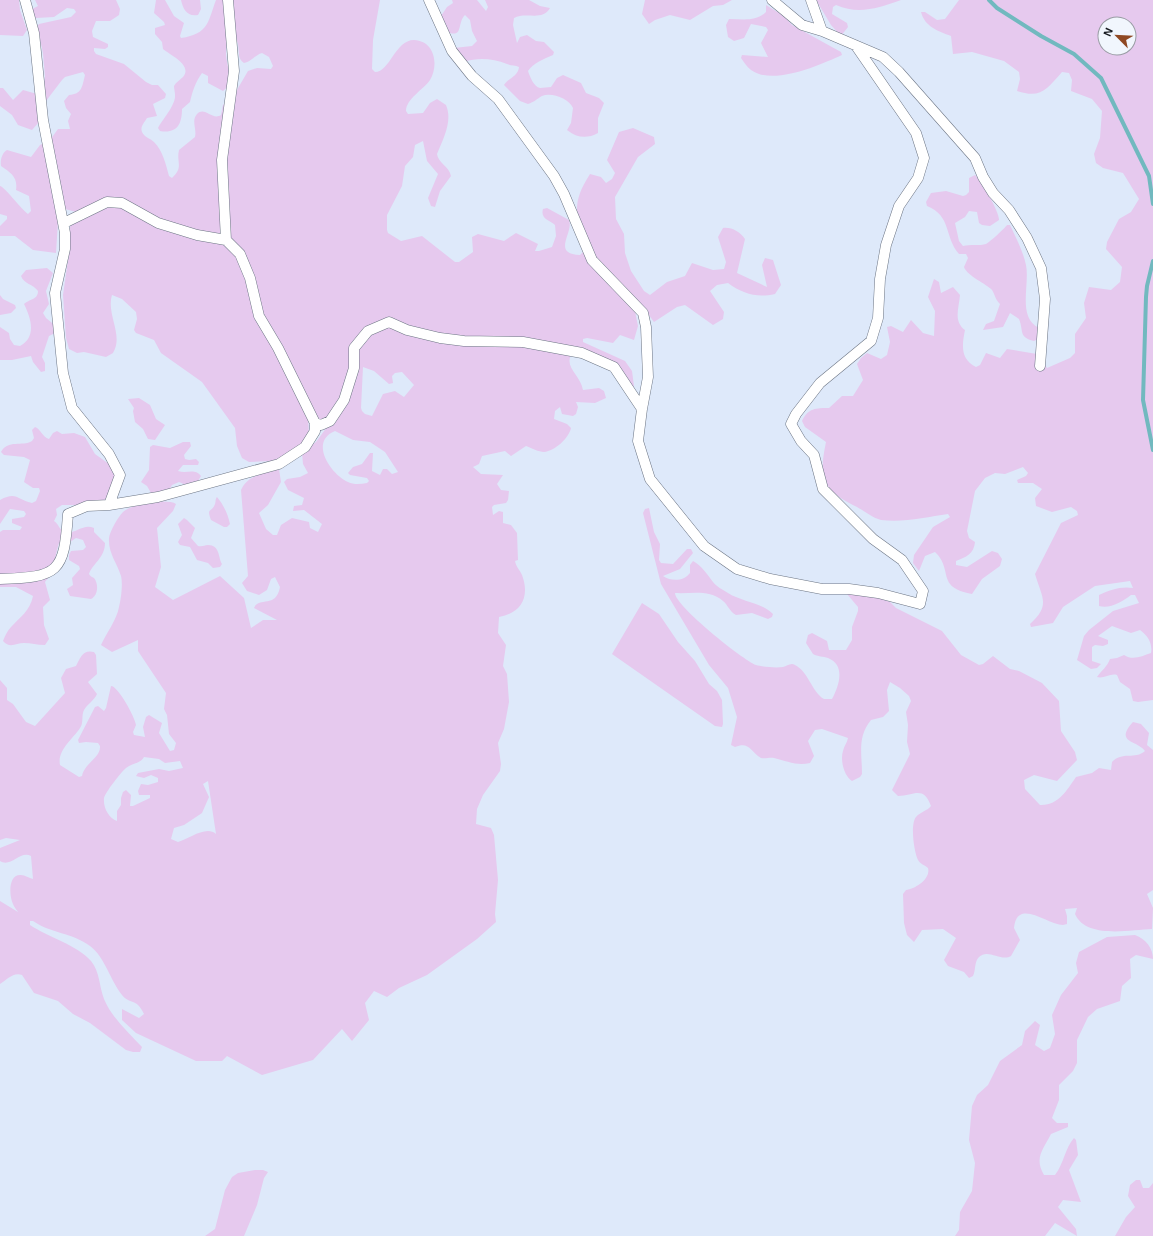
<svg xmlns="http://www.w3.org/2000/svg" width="1153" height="1236" font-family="Arial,sans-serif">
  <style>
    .green { fill: #e6c9ee; fill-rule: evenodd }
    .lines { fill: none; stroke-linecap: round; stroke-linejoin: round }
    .stream { stroke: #71b9bf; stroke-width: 4 }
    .minor-casing { stroke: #6c7584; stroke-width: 11 }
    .minor { stroke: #fff; stroke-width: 10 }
  </style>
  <rect width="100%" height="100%" fill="#dee9fa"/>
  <!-- green -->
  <path class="green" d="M0 0H19L20 10 27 30 23 36 0 35Z
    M35 0H116L120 9 119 15 110 21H96L92 31 93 37 108 44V47L105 49 94 48V51L96 54 124 64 146 82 152 85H158L166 94 165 98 153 104 157 116 147 118C144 123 140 127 142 132 145 138 150 138 154 142 163 151 166 165 169 176L172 178C184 167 176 162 179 150L195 137C197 129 191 121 197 114 205 106 212 121 221 115L223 105 234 95 248 71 257 68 271 69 273 66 269 57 262 53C255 55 251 62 244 63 235 57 242 46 235 38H229C223 50 227 66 232 79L229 86 223 91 208 83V76L202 73C196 81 192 92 190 102L182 109C182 124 177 134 160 131L158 128C162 120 176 105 175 95 175 92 174 89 174 86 176 82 180 80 183 77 193 65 170 55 163 49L162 42 155 34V28L165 25 164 22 154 13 156 0H165L174 16 184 23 180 36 181 38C209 34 208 21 216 0H380L373 40 372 69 375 72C390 72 395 40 414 40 435 41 439 65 430 80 424 89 406 99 406 111L408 114 423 113 430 103 437 99 446 105C453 121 443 139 437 154 438 163 449 166 451 176L440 191 435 207 431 206 428 198 438 174 427 161 423 141 415 145 413 157 405 166 402 186 387 215V230L388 233 401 241 422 236 455 262H459L473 252 472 237 478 234 504 241 516 233 538 244 535 251H539L552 247 556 236 555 225C550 220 540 219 543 209L547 208 569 220C574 233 551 254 580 255L585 250C577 216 570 205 590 174L601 177 606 183 612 179 615 173 607 160 619 132 633 128 654 137 655 144 638 157 615 197 616 219 624 234 625 253 631 271 644 291 650 295 667 282 685 276 692 263 713 270 724 269 726 262 718 237 723 228C732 227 740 232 745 239L737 273 767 287 762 265 765 258 773 260 781 285 775 294C757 298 743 294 728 283L717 285 710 291 724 312 723 319 713 325 685 305 677 307 654 322 643 307 634 306 638 326 634 340 620 335 613 343 587 338 583 339V342L625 361 632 371 634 386 631 389 621 374 574 350C561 367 580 373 583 390L599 388 604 391 606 398 595 403 576 402 578 407 576 414 573 416 562 414 560 407 555 411 554 419 567 424 571 428C569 438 555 451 544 452 539 452 531 448 526 446L511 456 505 451 482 456 479 464 473 467 481 474 503 475 497 484 501 490 509 491 508 500 506 503 494 505 492 507 493 515 499 511 503 512V523L511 525 517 533 518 560 515 561C516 567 520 570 522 575 530 596 522 613 499 617L498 633 506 645 503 666 507 674 509 702 504 729 498 743 501 764 500 771 483 795 477 809 476 824 491 828 494 835 498 880 495 914 496 922 477 939 427 975 399 988 387 997 374 991 365 1003 369 1020 352 1041 342 1029 313 1060 262 1075 227 1056 222 1061H196L136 1033 122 1020V1009L139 1018 144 1014C136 997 130 1005 122 995 110 980 105 957 90 946 73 933 50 933 33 921H30V925C48 937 77 945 91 961 100 972 99 986 104 999 112 1018 128 1032 142 1047L140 1052H133L126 1050 90 1023 73 1014 58 1001 34 993 22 975C13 972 7 980 0 984V901L18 912C16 909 14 907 13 904 9 896 8 874 21 875 25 875 29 878 33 879L31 856C20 850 11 868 0 861V848L20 840 6 838 0 840V680L7 688V700L13 704 26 722 35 726 65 693 61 678 66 669 76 666C80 658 83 649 94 652L96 655 97 674 88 682 97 694C94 701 87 704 84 710 81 716 84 723 80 728 73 739 57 750 60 765L79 777 82 776C85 762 101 758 100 746L98 743 86 742 79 743 78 740 95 707 98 706 104 711 106 708 111 686C118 686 135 717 136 725L133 732 134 735 145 737 143 727 146 717 149 715 162 723 159 733 170 751 174 750 176 743 169 734 167 715 164 709 166 693 138 651V640L112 652 101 645C106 634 117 619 119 607 121 599 123 584 121 576 117 563 108 553 109 538 110 531 118 517 123 512 131 504 167 498 176 504L173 511 157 528 161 567 155 587 173 600 220 576 244 598 251 628 263 620H277L254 608C259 596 276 609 280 587L275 577 271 579 267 590 259 595 247 591 242 583 248 576 241 490C248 475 264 473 279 469L281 482 268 505 259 513 266 529 273 535H277L281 525 292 518 309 522 310 528 318 532 322 524 304 510 293 511 294 506 302 505 304 498 288 490 284 482 287 479 300 477 308 473 303 464 302 453 316 442 327 427 315 414 308 415 309 436 293 455 272 461 249 462 242 458 237 446 235 428 202 382 161 353 154 340 136 333 134 330 137 319 136 312 122 299 112 295C106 314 124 335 113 353L106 357 84 352 77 353 69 349 66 338 63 295 70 246V227L76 212 65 209 53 192 58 221 56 253 33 250 15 236H0V226L7 219V216L0 214V186C4 186 21 209 28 214L31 211 29 196 16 190C18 177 11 173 1 166 0 160 2 153 7 150L31 157 40 145 50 140 58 129H70L68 121 71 114 66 108 64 101 69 95C82 94 82 87 85 75L83 72 65 77 62 80 46 101 39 122 32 130 18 125 12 115 0 106V88H3L13 100 23 90 37 94 44 83 45 76 43 53 37 27 39 24 71 17 76 12 74 9 67 8 54 17 36 18 33 16 32 9 38 6ZM363 367 374 371 389 384 393 383 392 376 395 373 402 372 414 385 404 397 395 391 383 394 372 416 365 414 362 411 361 408ZM335 431 353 440 370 442 385 452 398 472 392 474 387 469H383L380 475 372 471 373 453H370L362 464 353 467 348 473 350 475 367 478 369 481 367 483C361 484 354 485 348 482 332 475 308 442 335 431ZM144 757 159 759 165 763 180 761 183 768 169 771 159 769 138 773 136 776 144 778 151 775 158 778V782L148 785 141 784 138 791 139 795H150V798L133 806H130L131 795 126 790 123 792 121 798V805L117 811V821C109 818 103 808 104 798 105 793 121 772 126 768 132 763 140 764 144 757ZM208 781 216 834C206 825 189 839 178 842L171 839 174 828 184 825 202 813 209 797 203 784Z
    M181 0H200L201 9 198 15C187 17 183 9 181 0Z
    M452 0H477L486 11 488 7 485 0H529L540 6 550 8C542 22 526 11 514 18L513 25 517 43 520 37 527 35 536 41 544 42 554 52 553 55C544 59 533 63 528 71 530 77 534 87 540 88L551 87 557 78 563 75 581 83 586 93 599 98 604 103 598 118V133C587 139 577 138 567 130L571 123 573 108C569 99 552 92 542 96 537 99 534 102 528 104L520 101 504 85C508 78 518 77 519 67 515 65 511 66 507 64 493 59 479 57 464 62L454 48 472 46 477 41 472 31 470 20 465 15C456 24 465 41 443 30L441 16 447 7 453 3Z
    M645 0H732L723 5 713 6 690 20 670 15 655 20 649 24 642 14Z
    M816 0H901C878 8 859 15 836 5L833 7 832 14 847 23 848 27 841 36 831 25Z
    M959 0H1153V700L1138 702 1133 701 1130 689 1120 682 1117 675C1110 673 1104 679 1097 677 1102 670 1107 667 1110 659L1117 658 1124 655C1133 661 1142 656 1151 653 1153 643 1147 635 1140 630L1131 633 1112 626 1098 636 1108 640V644L1103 646 1095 645 1092 647V661L1101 664 1097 668 1091 669 1077 660 1084 636 1089 630 1113 611 1139 603 1135 595H1131C1122 602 1110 609 1099 606V595C1110 590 1121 586 1133 588L1130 581 1095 586 1063 607 1053 623 1031 627 1030 624C1051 605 1042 598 1035 574L1061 523 1078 515 1077 511 1071 507 1052 512 1036 506 1035 498 1042 489 1033 483H1018L1017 480 1026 476 1028 473 1023 467 1005 474 995 473 985 478 975 491 967 531 969 538 975 542C974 554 966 557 956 561V565L967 567 992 551 998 553 1002 559 1000 566 982 579 972 594C935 587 954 570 935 552L925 556 919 571 913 563 914 555 933 527 950 517 948 514C927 517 903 523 881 520 873 518 864 511 857 507 823 490 818 480 826 442L805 427 802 421C808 408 816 408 829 408L842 396H853L863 380 857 364 861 358 867 353 881 359 887 355 890 342 887 327 891 326 903 332 911 320 923 333 934 336 935 311 928 297 934 279 939 282 941 293 953 287 960 295C959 308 953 321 965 330 962 345 960 359 976 367L980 365 986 353 1000 358 1007 349 1037 354 1047 368 1070 358 1075 353V334L1086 318 1084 303 1089 287 1111 290 1120 282 1122 267 1106 249 1107 242 1119 219 1131 212 1139 199 1123 173 1103 168 1096 163 1094 154 1100 138 1102 111 1092 99 1071 91 1072 80 1069 73 1062 72C1047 89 1041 99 1017 91L1020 79 1019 72 1004 61 972 52 953 54 951 36C938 31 925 27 921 12H925L937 20 945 19ZM1105 24H1129V48H1105Z
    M766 5 784 16 792 25 841 52 842 55C820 65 773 86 751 70 747 67 744 62 741 58L742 55 768 57 761 43 768 30 766 27 751 24 744 38 734 41 728 37 726 25 729 19C743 19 756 22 766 12Z
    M975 175C981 180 1000 213 999 220L990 226 982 225 979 223 977 212 969 211 965 217 955 223 959 241 963 246C970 244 980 246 986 244 990 242 1005 228 1007 225H1010C1016 238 1023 251 1026 265 1030 285 1017 317 1039 328L1038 339 1034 341C1018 337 1024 331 1019 319L1010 313 1003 327 983 330 986 324 994 321 1000 304C995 299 995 295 992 290 987 284 967 276 964 267L968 258 966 254H959C944 237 952 216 927 206L926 202 931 193 946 191 963 196 966 195 969 192V178Z
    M47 268 53 273 46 291 49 304 43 313 46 318 57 327 55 333 49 336 42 357 45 363V371L41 372 33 362 31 356 12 360H0V327L9 333 10 339 14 345 20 346C37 337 31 318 24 304 29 299 38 300 38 291 33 284 24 284 21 276L26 270Z
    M0 295 3 299 15 305 16 308 11 313 0 315Z
    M139 398 150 405 156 419 165 425 155 440 148 439 143 429 135 422 133 411 134 408 128 399Z
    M35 427C41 429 42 437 49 439L53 433 57 431 62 434 74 433 85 437 95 454 109 464 116 475 108 499 76 505H62L56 509 57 515 54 521C59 524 59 530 65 532 75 535 83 523 94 528V532L105 543C105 558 92 564 89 574 90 576 92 577 94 578 99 584 98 596 91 599L70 596 67 589 73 585 72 578 80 569 79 566 69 560V555L71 551 83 550 86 547 83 540 76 538 70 542 59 543C54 557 56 570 45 582L50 600 43 607 44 625 49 639 45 645C37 645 31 643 24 643 16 643 10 649 3 641 5 636 7 631 11 627 20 617 30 611 33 596L16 587H0V532L3 530H20L22 527 12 523V519L24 517 26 514 24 511 10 509 0 524V500C17 491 17 500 32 503L36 501 40 491 39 488H33L24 482 30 460 24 457 4 455 1 452C8 439 22 447 32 441L34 438 32 430Z
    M183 442H190L191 446 184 455 185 459 189 460 196 459 199 462 198 465H183L178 471C187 474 195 468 201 476L197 483 199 489 196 492H188L186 485 179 482 172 485 166 495 151 493 147 486 141 482 149 470 150 447 153 445 170 448Z
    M217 497C223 504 228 514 230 524L227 527H224L211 520C206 507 212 513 215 504 216 502 215 499 217 497Z
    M649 508 654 532 660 544 659 560 661 563 673 564 687 549H691L693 553 680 569 663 576C672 582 684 581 690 573V565L693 561C702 566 707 574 713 582 716 586 723 590 728 593 742 602 761 602 773 614L772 617 768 619 752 613 736 615C729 611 728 605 723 601 709 589 692 594 675 593 675 606 743 660 756 665 763 667 776 668 783 667 787 666 791 662 795 665 809 672 811 691 824 699H832C839 686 846 665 828 658 823 656 818 657 813 654L806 643 808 635 812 633 827 641 829 650H846L852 640V627L858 611V607L847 594 878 597 890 602 896 608 942 631 961 655 979 665 983 664 993 656 1010 669 1019 671 1042 683 1059 701 1061 731 1075 752 1077 760 1057 781 1034 775 1024 780 1025 789 1040 805C1058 806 1067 790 1076 777L1092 773 1099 768 1111 770 1112 762C1122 751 1135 760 1145 751 1137 740 1114 743 1133 722L1141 724 1149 733 1147 745 1153 750V890L1147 894 1153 908 1152 929C1129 930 1086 939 1075 914L1077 908 1065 909 1067 916V924L1063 925C1048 925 1017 897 1014 928L1020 940 1011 956C1001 962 988 948 979 957 974 962 976 970 973 976L969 978 964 972 948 966 944 960 956 938 943 929 922 930 914 942 907 935 904 923 903 894 906 890C915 889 931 879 928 868 925 865 920 864 918 860 914 852 910 824 916 817 920 812 927 811 931 806 923 785 914 796 898 796L892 790 910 754 907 742 908 725 906 712 911 701 909 696 900 688 890 682 887 690 889 711 883 717 871 720C857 737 862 754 862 774L860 777 852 781C844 776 840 760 843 751 844 746 847 743 848 738L822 729 815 730 808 741 814 756 810 763C796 766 787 761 774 758 770 757 766 759 761 758 750 751 749 741 735 747L731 745 737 717 728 688 709 665 661 584 643 513 645 509Z
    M184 518 187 520 195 528 191 538 198 546C203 547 204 545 208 545 220 545 218 557 222 564L220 567 213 568 208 563 197 560 190 547 180 545 178 542 182 535 178 524Z
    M642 603 659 614 678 642 695 661 709 684 717 691 722 700 723 724 722 727 715 726 612 654Z
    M1135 935C1146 939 1153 948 1153 959L1136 955 1130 959 1131 978 1122 986 1120 1001 1097 1009 1088 1017 1077 1040V1063L1073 1071 1059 1085V1100L1052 1118 1057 1123H1068V1127L1051 1134C1043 1150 1034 1158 1044 1175H1055C1064 1163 1065 1148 1074 1138L1076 1140 1078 1155 1069 1170 1081 1202 1063 1200 1058 1207 1076 1229 1077 1236 1055 1223 1045 1236H955L959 1230 960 1212 972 1191 975 1163 969 1140 972 1106 977 1095 988 1085 1000 1061 1022 1045 1025 1031 1035 1021 1040 1025 1035 1045 1044 1051 1050 1048 1055 1034 1052 1015 1061 995 1078 973 1076 963 1079 952 1107 937Z
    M255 1170H263L268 1172 264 1178 257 1205 244 1236H205L215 1229 225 1190 232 1177 238 1173Z
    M1136 1180H1140L1143 1188H1149L1153 1183V1236H1115L1126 1217 1135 1207 1128 1196 1130 1185Z"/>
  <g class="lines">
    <!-- stream -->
    <path class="stream" d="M989 0 997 8 1041 36 1074 54 1101 78 1149 176 1153 204
      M1153 261 1147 286 1146 297 1143 400 1153 450"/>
    <!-- minor casing -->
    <g class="minor-casing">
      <path id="minor" d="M25 0 34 33 43 120 65 233V249L55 293 63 373 72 408 109 454 120 475 109 505
        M228 0 234 71 222 160 226 240 240 254 250 278 259 316 278 348 315 423 321 425 330 421 344 400 354 368V348L368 331 389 322 407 330 440 338 464 341 523 342 582 353 614 367 642 409
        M429 0 452 51 472 76 498 99 554 176 564 194 592 260 643 313 646 327 648 377 642 409 638 441 643 457 650 479 704 546 737 569 770 579 822 589H849L878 593 920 604 923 591 902 560 873 539 823 489 814 455 801 441 791 424 796 414 820 383 871 341 878 318 880 279 886 245 899 206 918 178 924 158 916 133 856 46
        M772 0 802 25 822 31
        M811 0 822 31 883 57 899 72 975 158 983 177 993 193 1009 210 1027 238 1041 268 1045 299 1040 366
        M64 223 107 202 122 203 158 223 197 235 226 240
        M0 579C59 577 64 573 68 514L87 506 109 505 158 497 279 464 305 447 315 431V423"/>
    </g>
    <!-- minor -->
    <use href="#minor" class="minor"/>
  </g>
  <!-- north arrow -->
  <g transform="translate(1117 36) rotate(294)"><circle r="19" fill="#f1f6fd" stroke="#989ca3"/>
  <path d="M0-3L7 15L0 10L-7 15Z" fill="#8f4823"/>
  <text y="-6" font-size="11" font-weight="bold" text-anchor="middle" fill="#13161c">N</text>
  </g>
</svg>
